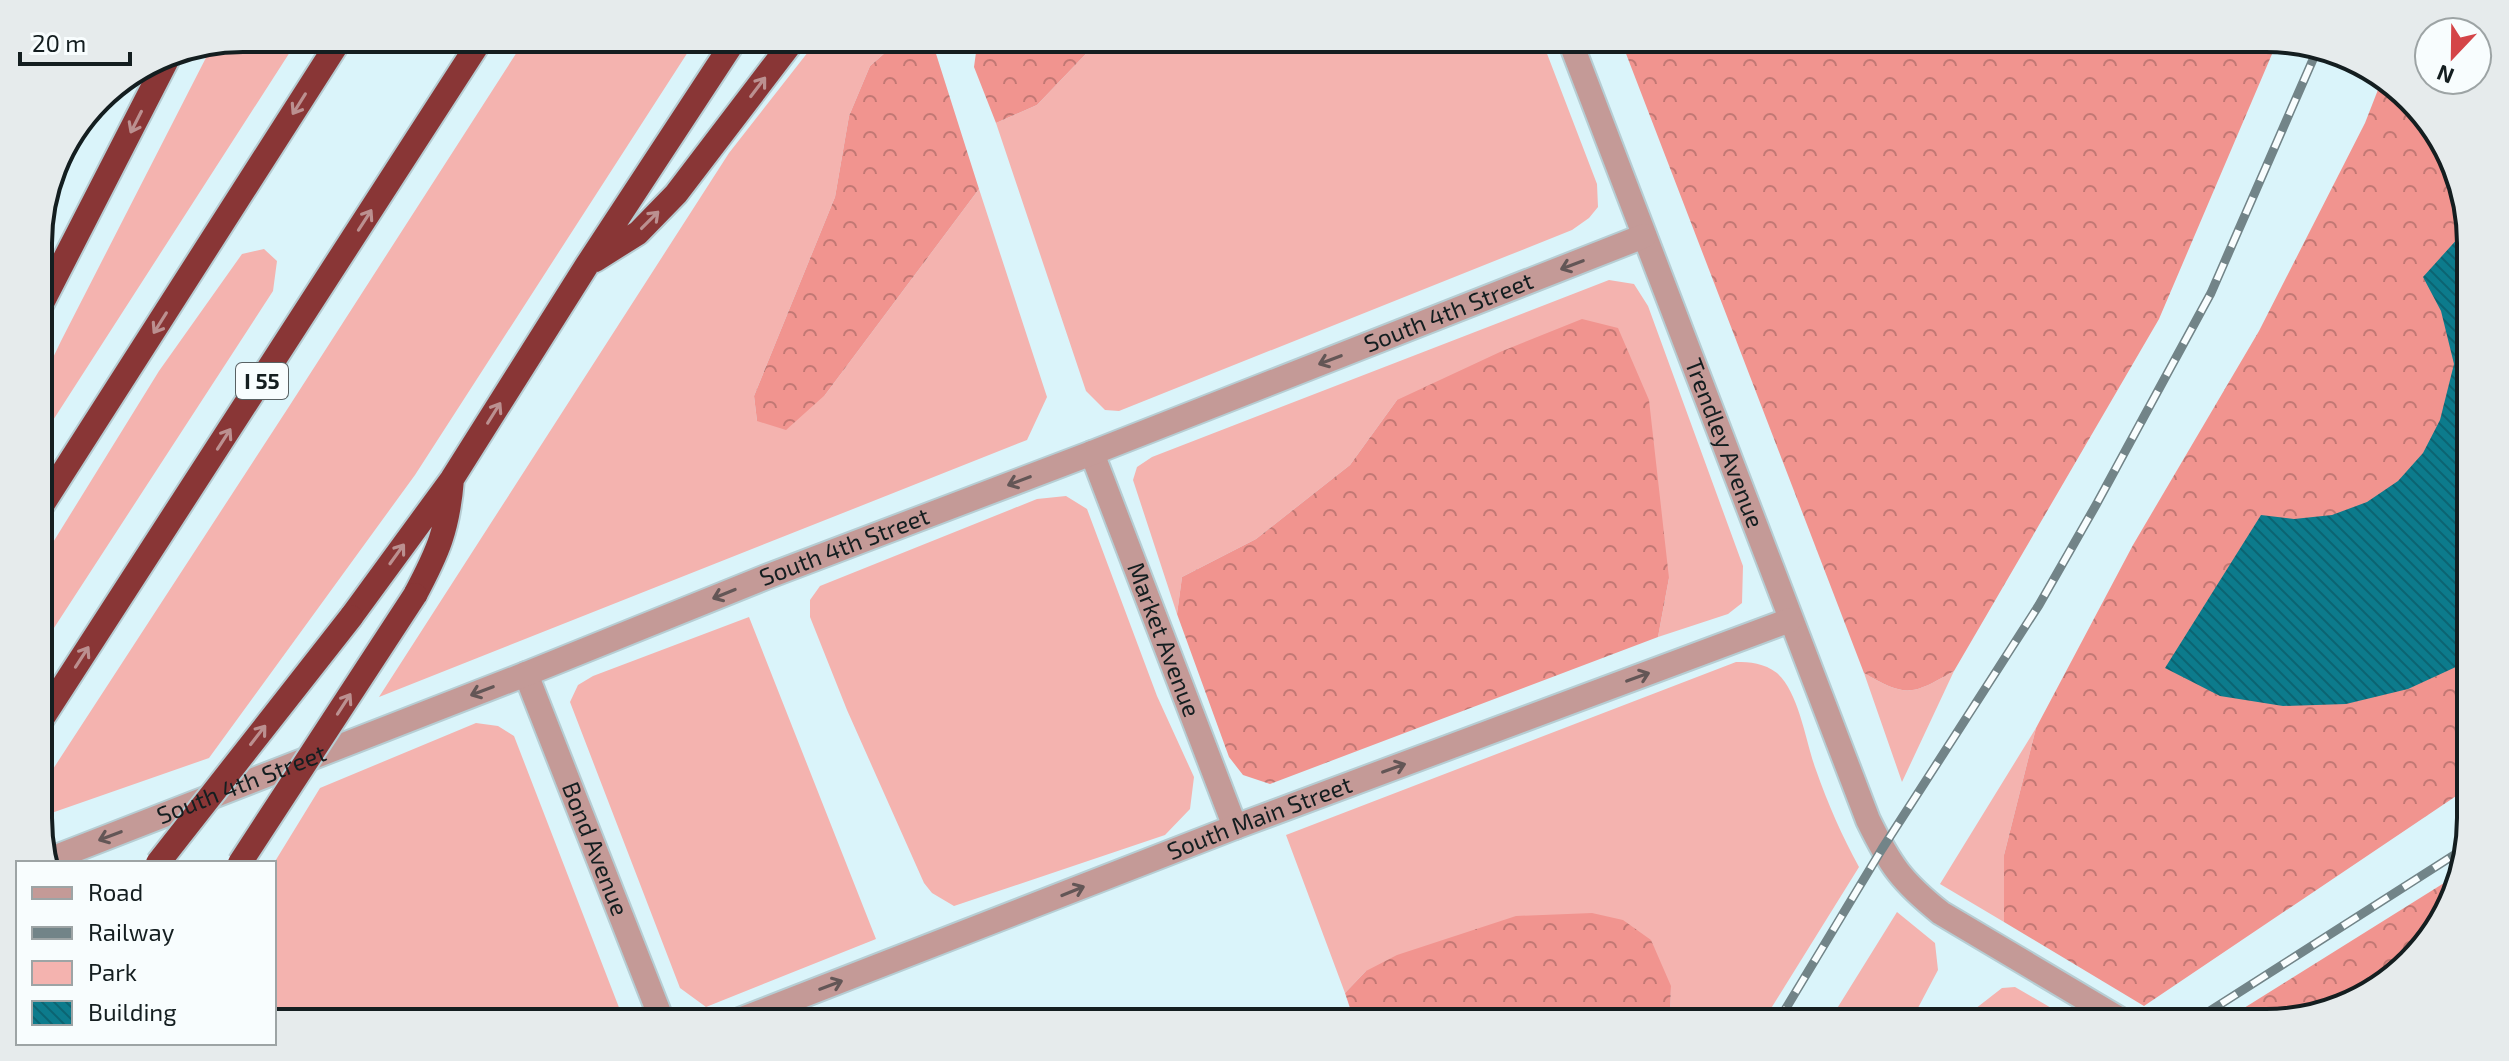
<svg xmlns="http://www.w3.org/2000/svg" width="2509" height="1061" font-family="'Exo 2',sans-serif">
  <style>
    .green { fill: #f4b3af }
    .forest { fill: url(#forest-crowns) }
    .building { fill: url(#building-back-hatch) }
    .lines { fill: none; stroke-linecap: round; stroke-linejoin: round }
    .minor-casing { stroke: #b6cdd3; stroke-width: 28 }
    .highway-casing { stroke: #b6cdd3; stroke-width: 28 }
    .minor { stroke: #c49a97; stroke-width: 24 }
    .highway { stroke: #893636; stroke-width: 24 }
    .rail-casing { stroke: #728488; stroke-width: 9 }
    .rail { stroke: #f8fdfe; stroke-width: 6; stroke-dasharray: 18; stroke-linecap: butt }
    .highway-bridge-casing { stroke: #b6cdd3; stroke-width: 28; stroke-linecap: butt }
    .highway-bridge { stroke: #893636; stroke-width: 24 }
    .oneway { stroke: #bb9090 }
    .oneway2 { stroke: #635656 }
    .labels { text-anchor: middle; stroke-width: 8; stroke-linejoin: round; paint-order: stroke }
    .shield { fill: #f8fdfe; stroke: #586163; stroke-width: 2 }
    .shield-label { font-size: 22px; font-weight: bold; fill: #141e20 }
    .street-label { font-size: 24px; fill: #141e20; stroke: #f8fdfe }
    .rim { fill: none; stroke: #141e20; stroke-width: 4 }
  </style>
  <defs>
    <pattern id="forest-crowns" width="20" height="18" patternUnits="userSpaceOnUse" patternTransform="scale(2)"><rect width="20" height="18" fill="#f1948f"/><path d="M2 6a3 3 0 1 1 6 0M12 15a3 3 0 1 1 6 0" fill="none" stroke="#c27874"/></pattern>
    <pattern id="building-back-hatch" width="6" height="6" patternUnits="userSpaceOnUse" patternTransform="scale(2)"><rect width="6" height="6" fill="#0c7b8c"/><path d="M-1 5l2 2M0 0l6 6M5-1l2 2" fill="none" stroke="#0b6472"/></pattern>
  </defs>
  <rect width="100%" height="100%" fill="#daf4fa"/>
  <!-- green -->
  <path class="green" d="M243 38H299L39 442V387L61 341 213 44Z
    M526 38H697L415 475 209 758 40 817V789L290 405Z
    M819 38H902L870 66 849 116 835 197 754 396 757 421 825 395 979 189 1047 397 1027 440 379 697 729 153Z
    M1101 38H1541L1597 184 1598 207 1589 218 1572 230 1119 411 1105 410 1086 391 996 123 1037 105Z
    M264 249 277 261 273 291 39 651V565L159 371 242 254Z
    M1609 280 1634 284 1648 306 1743 566 1742 603 1728 614 1658 637 1669 578 1397 400 1350 465 1256 539 1182 577 1177 614 1133 480 1137 467 1152 457Z
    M1066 496 1087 509 1157 696 1194 777 1190 809 1165 835 954 906 932 893 924 883 847 710 810 617V600L820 586 1037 499Z
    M749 617 876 939 706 1007 680 988 570 702 578 685 593 676Z
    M1736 662C1750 662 1764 663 1777 673 1799 692 1806 743 1816 770 1828 804 1842 836 1859 867L1762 1023H1670L1671 986 1366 971 1345 993 1286 835Z
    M1954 671 1902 782 1864 673C1907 698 1912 695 1954 671Z
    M476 723 498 726 514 736 625 1023H274V863L320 788Z
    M2036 728 2004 855V922L1940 884Z
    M1897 912 1935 943 1938 970 1910 1023H1828Z
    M2015 987 2077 1023H1957L2002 988Z"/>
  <!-- forest -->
  <path class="forest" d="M902 38H931L979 189 825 395 786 430 757 421 754 396 835 197 849 116 870 66Z
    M978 38H1101L1037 105 996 123 974 67Z
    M1620 38H2266L2278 40 2159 319 1954 671C1912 695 1907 698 1864 673Z
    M2381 82 2428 118 2469 216 2471 786 2144 1006 2004 922V855L2036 728 2133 545 2259 331 2365 123Z
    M1582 319 1618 328 1649 400 1669 578 1658 637 1270 784 1243 775 1229 757 1177 614 1182 577 1256 539 1350 465 1397 400 1500 352Z
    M2460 873 2456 896 2390 981 2279 1023H2220Z
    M1592 913 1623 920 1651 940 1671 986 1670 1023H1355L1345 993 1366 971 1397 955 1516 916Z"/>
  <!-- building -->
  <path class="building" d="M2469 226 2471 660 2408 689 2346 704 2283 706 2220 696 2165 668 2261 515 2294 519 2332 515 2367 502 2398 481 2423 453 2440 420 2454 364 2441 311 2423 277Z"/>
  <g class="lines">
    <!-- minor casing -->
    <g class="minor-casing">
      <g id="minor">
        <path id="s1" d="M1569 38 1868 820C1890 865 1902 882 1941 913L2126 1023"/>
        <path id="s2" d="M1092 453 1235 827"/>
        <path id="s3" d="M526 674 663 1023"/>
        <path id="s4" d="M46 861 526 674 766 577 1092 453 1644 236"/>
        <path id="s5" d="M732 1023 1235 827 1790 620"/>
      </g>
    </g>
    <!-- highway casing -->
    <g class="highway-casing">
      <path id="highway" d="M595 260 638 233 676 194 795 38
        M39 309 171 52
        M39 510 341 38
        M415 595C438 552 448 529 452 479
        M351 617 452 479 587 265 736 38
        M40 722 482 38"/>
    </g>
    <!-- minor -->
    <use href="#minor" class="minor"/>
    <!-- highway -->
    <use href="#highway" class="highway"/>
    <!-- rail casing -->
    <g class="rail-casing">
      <path id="rail" d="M1777 1023 1882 849 2039 605 2096 505 2211 293 2318 48
        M2191 1023 2465 848"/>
    </g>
    <!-- rail -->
    <use href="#rail" class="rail"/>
    <!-- highway-bridge casing -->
    <g class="highway-bridge-casing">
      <path id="highway-bridge" d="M158 863 351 617
        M240 863 415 595"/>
    </g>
    <!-- highway-bridge -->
    <use href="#highway-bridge" class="highway-bridge"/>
  </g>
  <!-- one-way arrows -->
  <defs><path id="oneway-shaft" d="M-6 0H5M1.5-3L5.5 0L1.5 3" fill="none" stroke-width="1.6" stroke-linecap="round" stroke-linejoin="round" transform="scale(2)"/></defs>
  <g class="oneway">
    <use href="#oneway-shaft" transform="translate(758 87) rotate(-53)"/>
    <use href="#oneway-shaft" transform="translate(299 104) rotate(122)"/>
    <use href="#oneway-shaft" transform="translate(136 122) rotate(117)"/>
    <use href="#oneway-shaft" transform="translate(365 220) rotate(-57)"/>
    <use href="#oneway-shaft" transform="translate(650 220) rotate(-45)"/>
    <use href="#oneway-shaft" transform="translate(160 323) rotate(122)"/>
    <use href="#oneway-shaft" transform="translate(494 413) rotate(-58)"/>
    <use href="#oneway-shaft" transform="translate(224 439) rotate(-57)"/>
    <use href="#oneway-shaft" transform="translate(397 554) rotate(-54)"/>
    <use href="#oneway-shaft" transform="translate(82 657) rotate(-57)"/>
    <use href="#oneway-shaft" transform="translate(344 704) rotate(-57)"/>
    <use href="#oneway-shaft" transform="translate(258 735) rotate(-52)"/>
  </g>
  <g class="oneway2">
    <use href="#oneway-shaft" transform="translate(1572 265) rotate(159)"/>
    <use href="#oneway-shaft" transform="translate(1330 360) rotate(159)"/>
    <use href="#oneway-shaft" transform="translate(1019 481) rotate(159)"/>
    <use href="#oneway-shaft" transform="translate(724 594) rotate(158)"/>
    <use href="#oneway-shaft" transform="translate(1638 677) rotate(-20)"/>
    <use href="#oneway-shaft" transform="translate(482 691) rotate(159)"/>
    <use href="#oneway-shaft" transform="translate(1394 768) rotate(-20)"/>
    <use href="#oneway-shaft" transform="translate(110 836) rotate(159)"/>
    <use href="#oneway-shaft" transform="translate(1073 891) rotate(-22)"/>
    <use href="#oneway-shaft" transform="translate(831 985) rotate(-21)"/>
  </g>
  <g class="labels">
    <!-- shield labels -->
    <rect class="shield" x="236" y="363" width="52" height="36" rx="6"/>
    <g class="shield-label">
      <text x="262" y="389">I 55</text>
    </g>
    <!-- street labels -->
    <g class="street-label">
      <text dy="8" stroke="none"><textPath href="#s4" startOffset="1506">South 4th Street</textPath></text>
      <text dy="8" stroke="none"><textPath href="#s1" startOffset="434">Trendley Avenue</textPath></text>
      <text dy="8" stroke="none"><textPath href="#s4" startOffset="858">South 4th Street</textPath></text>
      <text dy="8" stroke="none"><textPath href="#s2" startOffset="200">Market Avenue</textPath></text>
      <text dy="8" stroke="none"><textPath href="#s4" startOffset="210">South 4th Street</textPath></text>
      <text dy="8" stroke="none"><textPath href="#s5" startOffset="566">South Main Street</textPath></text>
      <text dy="8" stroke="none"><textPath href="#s3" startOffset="188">Bond Avenue</textPath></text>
    </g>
  </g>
  <!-- crop -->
  <path d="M0 0H2509V1061H0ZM243 52H2266A191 191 0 0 1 2457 243V818A191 191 0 0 1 2266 1009H243A191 191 0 0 1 52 818V243A191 191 0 0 1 243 52Z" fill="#e6ebec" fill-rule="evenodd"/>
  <path class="rim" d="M243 52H2266A191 191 0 0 1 2457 243V818A191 191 0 0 1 2266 1009H243A191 191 0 0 1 52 818V243A191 191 0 0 1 243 52Z"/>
  <!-- legend -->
  <rect x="16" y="861" width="260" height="184" fill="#f8fdfe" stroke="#9da4a5" stroke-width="2"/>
  <rect x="32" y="887" width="40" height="12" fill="#c49a97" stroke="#9da4a5" stroke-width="2"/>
  <text x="88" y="901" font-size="24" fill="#141e20">Road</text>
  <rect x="32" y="927" width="40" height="12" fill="#728488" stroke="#9da4a5" stroke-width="2"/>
  <text x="88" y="941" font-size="24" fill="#141e20">Railway</text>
  <rect x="32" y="961" width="40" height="24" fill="#f4b3af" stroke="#9da4a5" stroke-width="2"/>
  <text x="88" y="981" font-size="24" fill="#141e20">Park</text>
  <rect x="32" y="1001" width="40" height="24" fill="url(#building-back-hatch)" stroke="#9da4a5" stroke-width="2"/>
  <text x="88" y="1021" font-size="24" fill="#141e20">Building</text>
  <!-- north arrow -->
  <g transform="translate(2453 56) rotate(202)"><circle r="38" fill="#f8fdfe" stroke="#9da4a5" stroke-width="2"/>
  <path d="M0-6L14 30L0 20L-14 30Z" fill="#d44548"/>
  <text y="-12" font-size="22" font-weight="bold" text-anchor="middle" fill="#141e20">N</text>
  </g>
  <!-- scale -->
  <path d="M20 52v12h110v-12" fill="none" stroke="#141e20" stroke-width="4"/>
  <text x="32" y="52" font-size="24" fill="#141e20" stroke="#f8fdfe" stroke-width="6" paint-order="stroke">20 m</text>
</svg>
